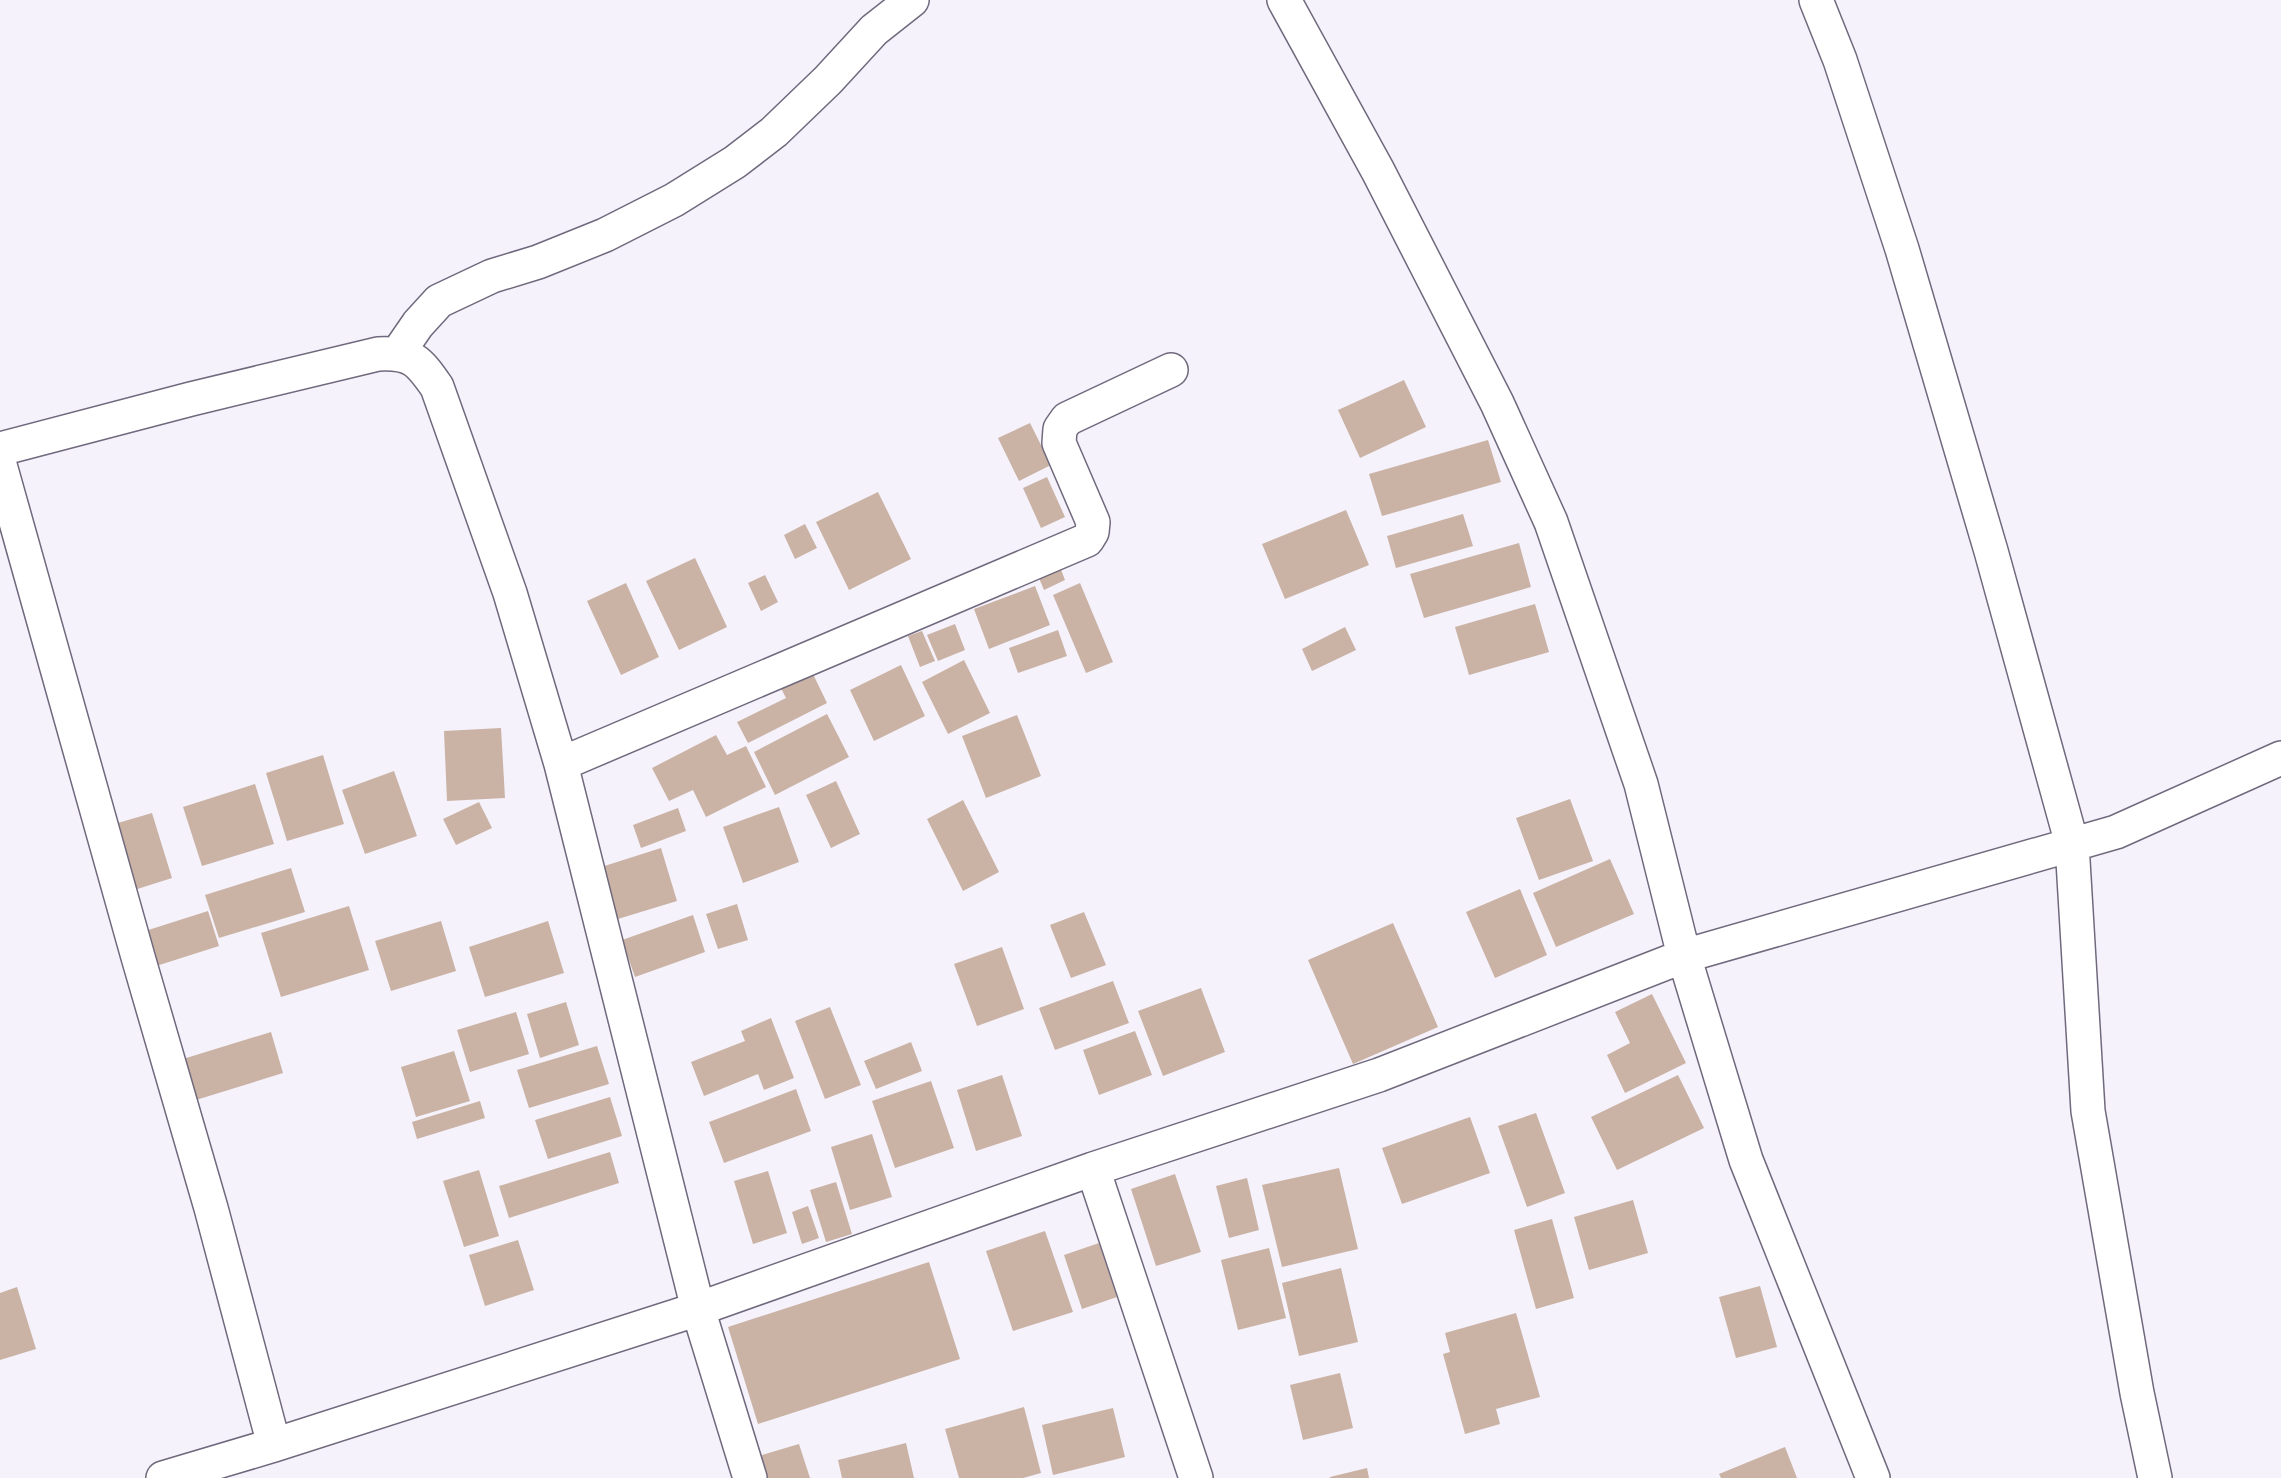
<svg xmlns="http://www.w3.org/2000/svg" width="2281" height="1478" font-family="'Source Sans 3',sans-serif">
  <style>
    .building { fill: #cab2a5 }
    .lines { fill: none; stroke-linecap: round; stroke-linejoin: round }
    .street-casing { stroke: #70697d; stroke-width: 36 }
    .street { stroke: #fff; stroke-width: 33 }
  </style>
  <rect width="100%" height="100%" fill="#f5f2fb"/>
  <!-- building -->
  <path class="building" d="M1404 380 1426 427 1360 458 1338 410Z
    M1030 423 1051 465 1019 481 998 438Z
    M1488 440 1501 482 1382 516 1369 474Z
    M1047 477 1065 517 1041 528 1023 488Z
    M878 492 911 559 849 590 816 522Z
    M1346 510 1369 565 1285 599 1262 544Z
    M1463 514 1473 546 1396 568 1387 536Z
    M805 524 817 548 795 559 784 535Z
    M1519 543 1531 587 1424 618 1410 574Z
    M695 558 727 627 679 650 646 581Z
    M1058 562 1065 580 1044 590 1036 571Z
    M765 575 778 602 761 611 748 583Z
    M626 583 659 657 621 675 587 601Z
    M1080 583 1113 662 1086 673 1053 595Z
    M1035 586 1050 625 989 649 974 609Z
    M1535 604 1549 652 1469 675 1455 627Z
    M955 624 965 650 938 661 927 635Z
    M1345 627 1356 650 1312 671 1302 649Z
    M1058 630 1067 656 1018 673 1009 648Z
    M922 631 935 661 920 667 908 636Z
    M964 660 990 713 948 734 922 682Z
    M901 665 925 716 874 741 850 690Z
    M812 672 827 703 748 743 737 722 786 698 781 688Z
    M827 714 849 757 775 795 754 752Z
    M1017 715 1041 776 986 798 962 736Z
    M501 728 505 798 447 801 444 731Z
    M716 735 727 755 746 746 766 787 706 817 693 790 669 801 652 768Z
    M323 755 344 824 287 841 266 773Z
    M394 771 417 836 365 854 342 790Z
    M836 781 860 834 831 848 806 795Z
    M255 784 274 844 202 866 183 807Z
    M1570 799 1593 861 1539 880 1516 818Z
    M963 800 999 872 963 891 927 819Z
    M479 802 492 828 456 845 443 819Z
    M779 807 799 862 743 883 723 827Z
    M678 808 686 831 641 848 633 825Z
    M152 813 172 878 131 891 111 825Z
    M661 848 677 901 608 922 592 870Z
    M1610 859 1634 914 1556 947 1533 893Z
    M291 868 305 912 219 938 205 895Z
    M1520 889 1547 955 1495 978 1466 912Z
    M737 904 748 940 718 949 706 914Z
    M349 906 369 970 281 997 261 933Z
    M208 911 219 946 153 967 142 932Z
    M1084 912 1106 965 1071 978 1050 925Z
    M693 915 705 952 635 977 622 940Z
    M441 921 456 971 391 991 375 941Z
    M548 921 564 973 485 997 469 947Z
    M1393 923 1438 1027 1353 1064 1308 960Z
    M1002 947 1024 1009 977 1026 954 964Z
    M1113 981 1129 1023 1055 1050 1039 1008Z
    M1201 988 1225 1052 1163 1076 1138 1011Z
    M1652 994 1686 1063 1625 1093 1607 1055 1630 1043 1615 1012Z
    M566 1002 579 1045 540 1058 527 1014Z
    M830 1007 861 1085 825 1099 795 1021Z
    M516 1012 529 1054 470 1072 457 1030Z
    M771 1018 794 1078 764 1090 758 1074 704 1096 691 1062 745 1041 741 1031Z
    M1135 1031 1152 1075 1099 1095 1083 1050Z
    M271 1032 283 1073 196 1100 183 1059Z
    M911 1042 922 1071 876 1089 864 1061Z
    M597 1046 609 1084 529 1108 517 1070Z
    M454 1051 470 1101 416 1117 401 1067Z
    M1002 1075 1022 1136 976 1151 957 1090Z
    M1678 1075 1704 1128 1617 1170 1591 1117Z
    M931 1081 954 1148 895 1168 872 1101Z
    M796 1089 811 1131 724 1163 709 1122Z
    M610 1097 622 1136 548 1159 535 1120Z
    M480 1101 485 1118 417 1139 412 1122Z
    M1536 1113 1565 1193 1527 1207 1498 1126Z
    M1470 1117 1490 1173 1402 1204 1382 1148Z
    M872 1134 892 1197 850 1210 831 1147Z
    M610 1152 619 1183 509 1218 499 1186Z
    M1339 1168 1358 1249 1282 1267 1262 1185Z
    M479 1170 499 1236 464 1247 443 1181Z
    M768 1171 787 1233 753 1244 734 1181Z
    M1175 1174 1201 1252 1156 1266 1131 1189Z
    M1247 1178 1259 1230 1229 1238 1216 1186Z
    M836 1182 852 1234 826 1242 810 1190Z
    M1633 1200 1648 1253 1589 1270 1574 1217Z
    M808 1206 819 1238 802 1244 792 1212Z
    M1552 1219 1574 1298 1536 1309 1514 1230Z
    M1045 1231 1073 1312 1013 1331 986 1251Z
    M518 1240 534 1290 485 1306 469 1255Z
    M1099 1243 1117 1297 1082 1309 1064 1255Z
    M1269 1248 1286 1318 1238 1330 1221 1260Z
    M929 1262 960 1359 758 1424 728 1327Z
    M1341 1268 1358 1342 1299 1356 1282 1283Z
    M1760 1286 1777 1347 1736 1358 1719 1297Z
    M17 1287 36 1349 0 1360V1293Z
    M1516 1313 1540 1397 1496 1409 1500 1424 1465 1434 1443 1354 1450 1352 1445 1333Z
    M1340 1373 1353 1428 1303 1440 1290 1385Z
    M1024 1407 1041 1473 1023 1478H959L945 1429Z
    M1113 1408 1125 1457 1053 1475 1042 1425Z
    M906 1443 914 1478H842L838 1460Z
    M799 1444 810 1478H765L759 1456Z
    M1785 1447 1797 1478H1721L1719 1474Z
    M1367 1468 1369 1478H1330V1477Z"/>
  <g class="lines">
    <!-- street casing -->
    <g class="street-casing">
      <path id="street" d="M1284 0 1378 171 1497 403 1551 522 1641 784 1684 956 1746 1160 1873 1478
        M1816 0 1840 60 1902 249 1991 551 2072 844 2088 1111 2137 1393 2155 1478
        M398 353 418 324 439 301 492 276 538 262 605 235 674 200 735 162 774 132 828 80 874 30 912 0
        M0 449 191 399 378 354C412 352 419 361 437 387L510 593 561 764 698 1309 750 1478
        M0 465 138 957 211 1208 274 1445
        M561 764 1087 540 1092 532 1093 522 1059 443 1060 429 1067 419 1171 370
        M1093 1169 1196 1478
        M163 1478 274 1445 698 1309 1093 1169 1379 1075 1684 956 2116 832 2281 758"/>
    </g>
    <!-- street -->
    <use href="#street" class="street"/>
  </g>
</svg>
